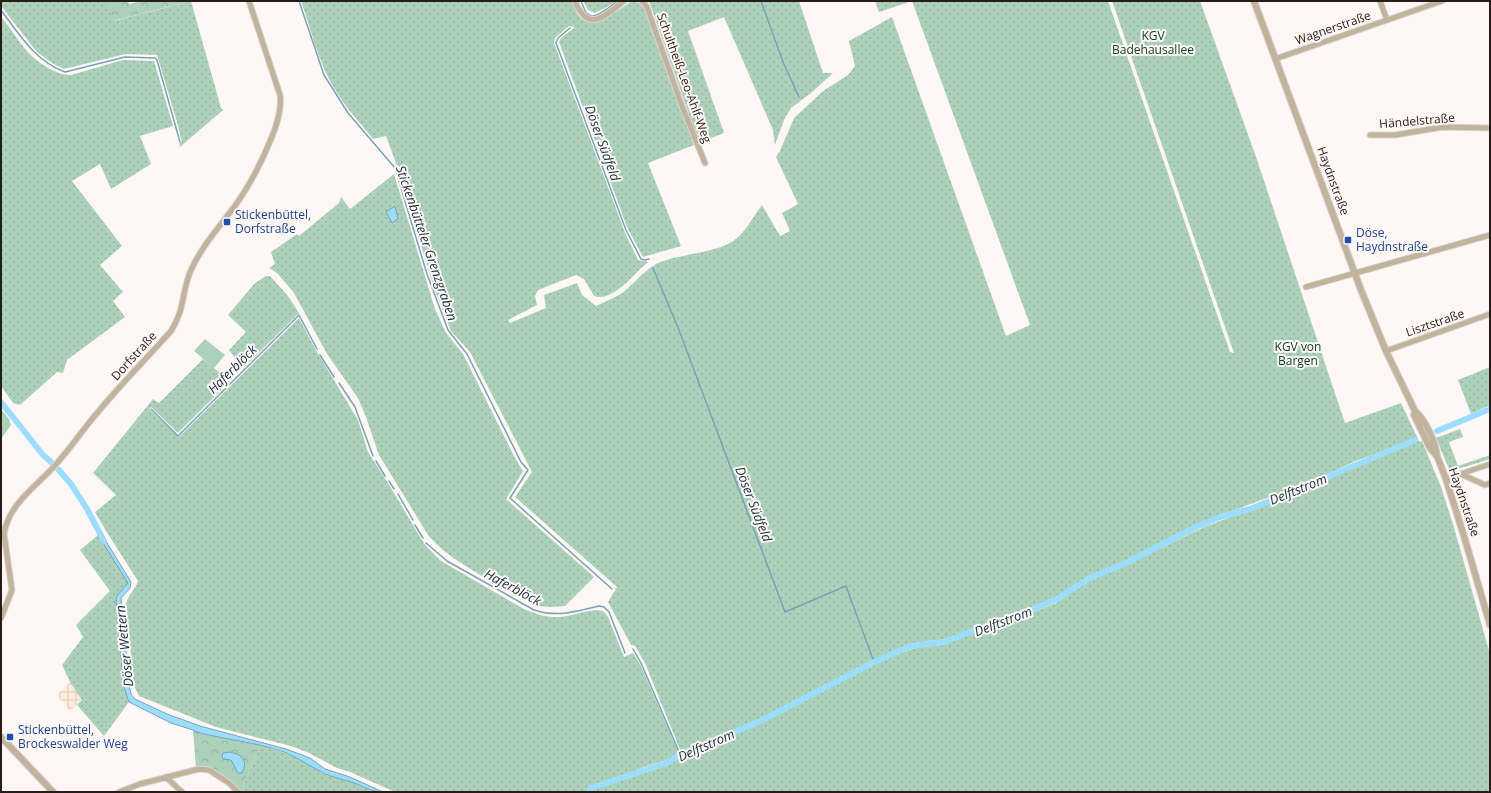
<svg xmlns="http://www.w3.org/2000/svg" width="1491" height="793" font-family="'Open Sans',sans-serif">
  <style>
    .industrial { fill: url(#industrial-grid) }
    .grass { fill: url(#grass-dots) }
    .forest { fill: url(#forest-crowns) }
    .pitch { fill: #acd1bb }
    .water { fill: #9bddfd; stroke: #78a3b8 }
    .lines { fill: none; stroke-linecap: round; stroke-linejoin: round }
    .stream { stroke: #78a3b8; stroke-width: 1.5 }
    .canal { stroke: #9bddfd; stroke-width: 6 }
    .minor-casing { stroke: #dcd4d1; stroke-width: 7 }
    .tertiary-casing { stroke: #dcd4d1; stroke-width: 8 }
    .minor { stroke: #c1b39c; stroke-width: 5 }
    .tertiary { stroke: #c1b39c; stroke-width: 6 }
    .transit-dot { fill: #1a4fb4; stroke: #fef7f5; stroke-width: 1.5 }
    .labels { text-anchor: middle; stroke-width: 4; stroke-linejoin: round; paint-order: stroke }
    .street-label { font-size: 12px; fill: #271c17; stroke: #fef7f5 }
    .park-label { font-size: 12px; fill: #104129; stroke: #fef7f5 }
    .transit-label { font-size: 12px; fill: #164399; stroke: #fef7f5; text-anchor: start }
    .water-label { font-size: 13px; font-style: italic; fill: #11303e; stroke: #fef7f5 }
  </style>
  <defs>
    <pattern id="industrial-grid" width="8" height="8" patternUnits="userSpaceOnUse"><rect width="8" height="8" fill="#ffebdc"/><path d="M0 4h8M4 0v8" fill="none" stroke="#dbc9bc"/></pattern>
    <pattern id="grass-dots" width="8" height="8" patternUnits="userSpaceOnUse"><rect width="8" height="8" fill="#acd1bb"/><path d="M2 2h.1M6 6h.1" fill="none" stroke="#94b3a0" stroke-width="1.8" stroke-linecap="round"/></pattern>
    <pattern id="forest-crowns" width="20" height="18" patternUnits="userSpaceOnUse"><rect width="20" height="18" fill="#acd1bb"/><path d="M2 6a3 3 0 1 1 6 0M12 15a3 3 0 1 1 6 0" fill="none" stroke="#94b3a0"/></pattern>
  </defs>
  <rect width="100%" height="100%" fill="#fef7f5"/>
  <!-- industrial -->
  <path class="industrial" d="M70 682 82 700 70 711 57 695Z"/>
  <!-- grass -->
  <path class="grass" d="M1 1H107L114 21 191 1 221 108 223 110 180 147 179 143 182 142 177 122 157 55 126 54 64 69 52 63 37 52 1 6Z
    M301 1H573C575 7 576 14 581 18 596 31 620 7 633 1L642 4 647 11 694 145 648 163 681 246 643 257 627 227 559 42 561 38 575 27 569 26 555 38 554 43 626 235 638 260 648 262C635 272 613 303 594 296L584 279 576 275 538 290 535 296 537 305 508 320 510 323 546 308 544 295 577 283 582 295 596 306C606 301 618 297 626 290 636 281 644 271 656 264 679 253 714 254 733 241 745 233 753 217 762 205L780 236 790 231 782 213 798 204 776 157 780 151 794 118 823 91 848 75 855 66 849 41 892 17 1006 336 1030 325 912 1H1108L1230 352 1234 353 1112 1H1200L1255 154 1345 423 1401 403 1418 439 1358 460 1317 479 1198 524 1124 562 1090 575 1055 598 995 622 941 640C921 640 907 646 889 653L754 722 681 752 645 663 635 646 631 645 608 602 617 587 515 497 532 472 470 352 451 331 434 288 397 166 386 136 373 139C357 119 339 100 328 77 316 53 310 26 301 1Z
    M583 1H618L595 13 588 10Z
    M649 1H799L823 73H833L811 93 791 108 784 120 775 145 773 130 724 17 688 31 724 133 699 143Z
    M875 1H912L879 12Z
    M1 17C10 27 17 39 25 49 35 61 55 75 71 75L123 60 154 61 173 126 140 136 151 164 111 189 100 164 72 181 122 246 100 265 123 292 113 301 125 317 67 360 63 373 57 372 20 405 13 403 1 386Z
    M394 174 435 309 446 333 463 354 515 458 523 471 506 499 594 577 565 606 550 607 538 606C503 585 455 567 428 535L379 455 366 417 358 398 327 354 294 293 277 273 269 268 275 264 271 252 297 234 299 236 339 203 341 197 350 209Z
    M266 276H270L288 296 299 313 243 368 229 350 246 332 228 315 255 283Z
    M299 318 317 352 358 420 368 452 388 483 425 545 441 561 524 609C536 614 547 618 560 617 575 616 588 608 603 611L608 617 624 657 633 653 640 664 679 753 667 760 647 766 589 788 586 792H395L350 772 337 768 309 753 291 746 216 727 139 696 134 686 126 604C128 595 135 590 138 581L106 531 95 512 116 495 93 473 153 399 159 403 203 359 230 381 178 433 151 407 149 409 179 437Z
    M1490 367V405L1471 414 1458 380Z
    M1460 429 1463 437 1449 442 1458 466 1490 455V459L1455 470 1449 469 1436 438Z
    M1419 440V442L1422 441 1441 487 1453 524 1490 654V792H590L592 790 642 772 666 765 681 755 740 732 874 664 917 647 944 645 965 635 1022 617 1056 603 1093 578 1127 565 1204 527 1316 485Z
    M98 535 128 583 117 596 116 601 124 687 129 702 104 736 77 705 82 700 70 682 62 665 83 637 76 625 110 591 80 550Z
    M260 745 285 753 304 761 321 772 349 781 375 792H249L242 789Z"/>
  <!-- forest -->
  <path class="forest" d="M107 1H128L129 4 143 1H191L113 21Z
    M193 730C202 735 212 735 221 737 234 739 247 743 260 745L242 789 249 792H240L206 766 196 768Z"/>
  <!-- pitch -->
  <path class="pitch" d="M205 339 225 355 214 368 194 351Z
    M1 409 9 419 11 425 1 439Z"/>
  <!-- water -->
  <path class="water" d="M395 206 398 219 392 223 386 212Z
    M101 533 131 582 130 588 121 598 122 610 129 684 131 694 135 699 167 714 200 726 286 749 310 758 325 769 350 777 383 792C373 792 364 787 354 783 344 779 332 778 322 772 309 766 299 758 284 752 256 742 226 740 197 732L193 730 171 723 129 702 124 687 116 601 117 596 128 583 98 535Z
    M230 752C243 755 248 760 242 773H238C235 769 234 764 231 760L224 759 222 757 223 753Z"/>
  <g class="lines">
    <!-- stream -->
    <path class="stream" d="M299 1 324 75 348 113 395 168 427 274 448 330 467 354 521 462 528 470 510 498 612 589
      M581 1 586 13C588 14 589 15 592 16 598 17 612 5 618 1
      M761 1 783 62 799 97
      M1 10C19 34 35 61 65 72L125 57 155 58 157 60 180 142
      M570 28 558 38 556 43 626 230 641 259 645 260 649 259
      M653 268 679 330 785 612 846 586 874 662
      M320 355 334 377
      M339 383 355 407 373 456
      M151 409 178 436 299 315 317 349
      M376 461 385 476
      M389 481 394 489
      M398 494 413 520
      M415 525 423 538
      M426 543 447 561 534 610C557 618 576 611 599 606L604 607 609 612 625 653
      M633 649 641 663 680 754"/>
    <!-- canal -->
    <path class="canal" d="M1 402 43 455 51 462
      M1437 431 1490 409
      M58 469 71 484 87 509 104 541
      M589 792 591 788 667 763 680 754 761 721 874 662 911 646 944 642 983 627 1011 619 1057 599 1090 578 1126 563 1198 526 1220 517 1250 509 1285 495 1415 440"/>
    <!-- minor casing -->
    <g class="minor-casing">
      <path id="minor" d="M575 1C588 34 605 16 624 1
        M642 1 647 7 650 16 682 106 705 163
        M1380 1 1387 20
        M1275 59 1442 1
        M1370 135H1395L1443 127 1490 128
        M1306 287 1490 235
        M1386 351 1490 314
        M1461 474 1485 485 1490 483
        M1446 479 1490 464
        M1 618 12 590 4 534C9 502 39 485 58 462 72 446 84 428 98 412 121 384 147 358 171 331 186 308 181 290 192 268 203 244 222 224 237 203 251 183 262 161 271 139 277 125 282 110 280 95L249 1
        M166 777 182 792
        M119 792 140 784 199 769 209 770 229 783 238 792"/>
    </g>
    <!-- tertiary casing -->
    <g class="tertiary-casing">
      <path id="tertiary" d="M1254 1 1361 290 1386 351 1415 411 1414 415 1430 448 1437 456 1446 479 1464 536 1490 625
        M1415 411C1425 419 1436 443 1437 456
        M1 737 53 792"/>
    </g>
    <!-- minor -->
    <use href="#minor" class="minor"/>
    <!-- tertiary -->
    <use href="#tertiary" class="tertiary"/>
  </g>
  <!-- markers -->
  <g class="transit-dot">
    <rect x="223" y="218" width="8" height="8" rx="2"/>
    <rect x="1344" y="236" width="8" height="8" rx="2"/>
    <rect x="6" y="733" width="8" height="8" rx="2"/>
  </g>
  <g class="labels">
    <!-- street labels -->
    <g class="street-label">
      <text transform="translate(1333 28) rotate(-19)" y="4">Wagnerstraße</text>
      <text transform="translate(684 78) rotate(70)" y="4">Schultheiß-Leo-Ahlf-Weg</text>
      <text transform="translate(1417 121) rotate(-5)" y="4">Händelstraße</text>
      <text transform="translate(1333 181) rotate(70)" y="4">Haydnstraße</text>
      <text transform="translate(1435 323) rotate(-19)" y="4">Lisztstraße</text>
      <text transform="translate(134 356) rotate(-48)" y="4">Dorfstraße</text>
      <text transform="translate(1464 502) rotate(71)" y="4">Haydnstraße</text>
    </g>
    <!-- park labels -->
    <g class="park-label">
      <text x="1153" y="40">KGV<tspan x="1153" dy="14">Badehausallee</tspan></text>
      <text x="1298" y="351">KGV von<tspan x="1298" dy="14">Bargen</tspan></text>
    </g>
    <!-- transit labels -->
    <g class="transit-label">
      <text x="235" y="219">Stickenbüttel,<tspan x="235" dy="14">Dorfstraße</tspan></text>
      <text x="1356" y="237">Döse,<tspan x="1356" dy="14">Haydnstraße</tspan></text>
      <text x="18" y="734">Stickenbüttel,<tspan x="18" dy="14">Brockeswalder Weg</tspan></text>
    </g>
    <!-- water labels -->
    <g class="water-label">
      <text transform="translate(603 143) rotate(70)" y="5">Döser Südfeld</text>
      <text transform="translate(427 243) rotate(71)" y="5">Stickenbütteler Grenzgraben</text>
      <text transform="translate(232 369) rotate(-45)" y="5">Haferblöck</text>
      <text transform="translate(1298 489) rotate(-22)" y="5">Delftstrom</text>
      <text transform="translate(754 504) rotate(69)" y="5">Döser Südfeld</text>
      <text transform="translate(513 587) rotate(28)" y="5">Haferblöck</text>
      <text transform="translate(1003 621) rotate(-21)" y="5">Delftstrom</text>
      <text transform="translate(124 646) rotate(-96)" y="5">Döser Wettern</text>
      <text transform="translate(706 745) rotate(-24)" y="5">Delftstrom</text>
    </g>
  </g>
  <!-- border -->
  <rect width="1491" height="793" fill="none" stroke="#271c17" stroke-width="4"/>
</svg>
